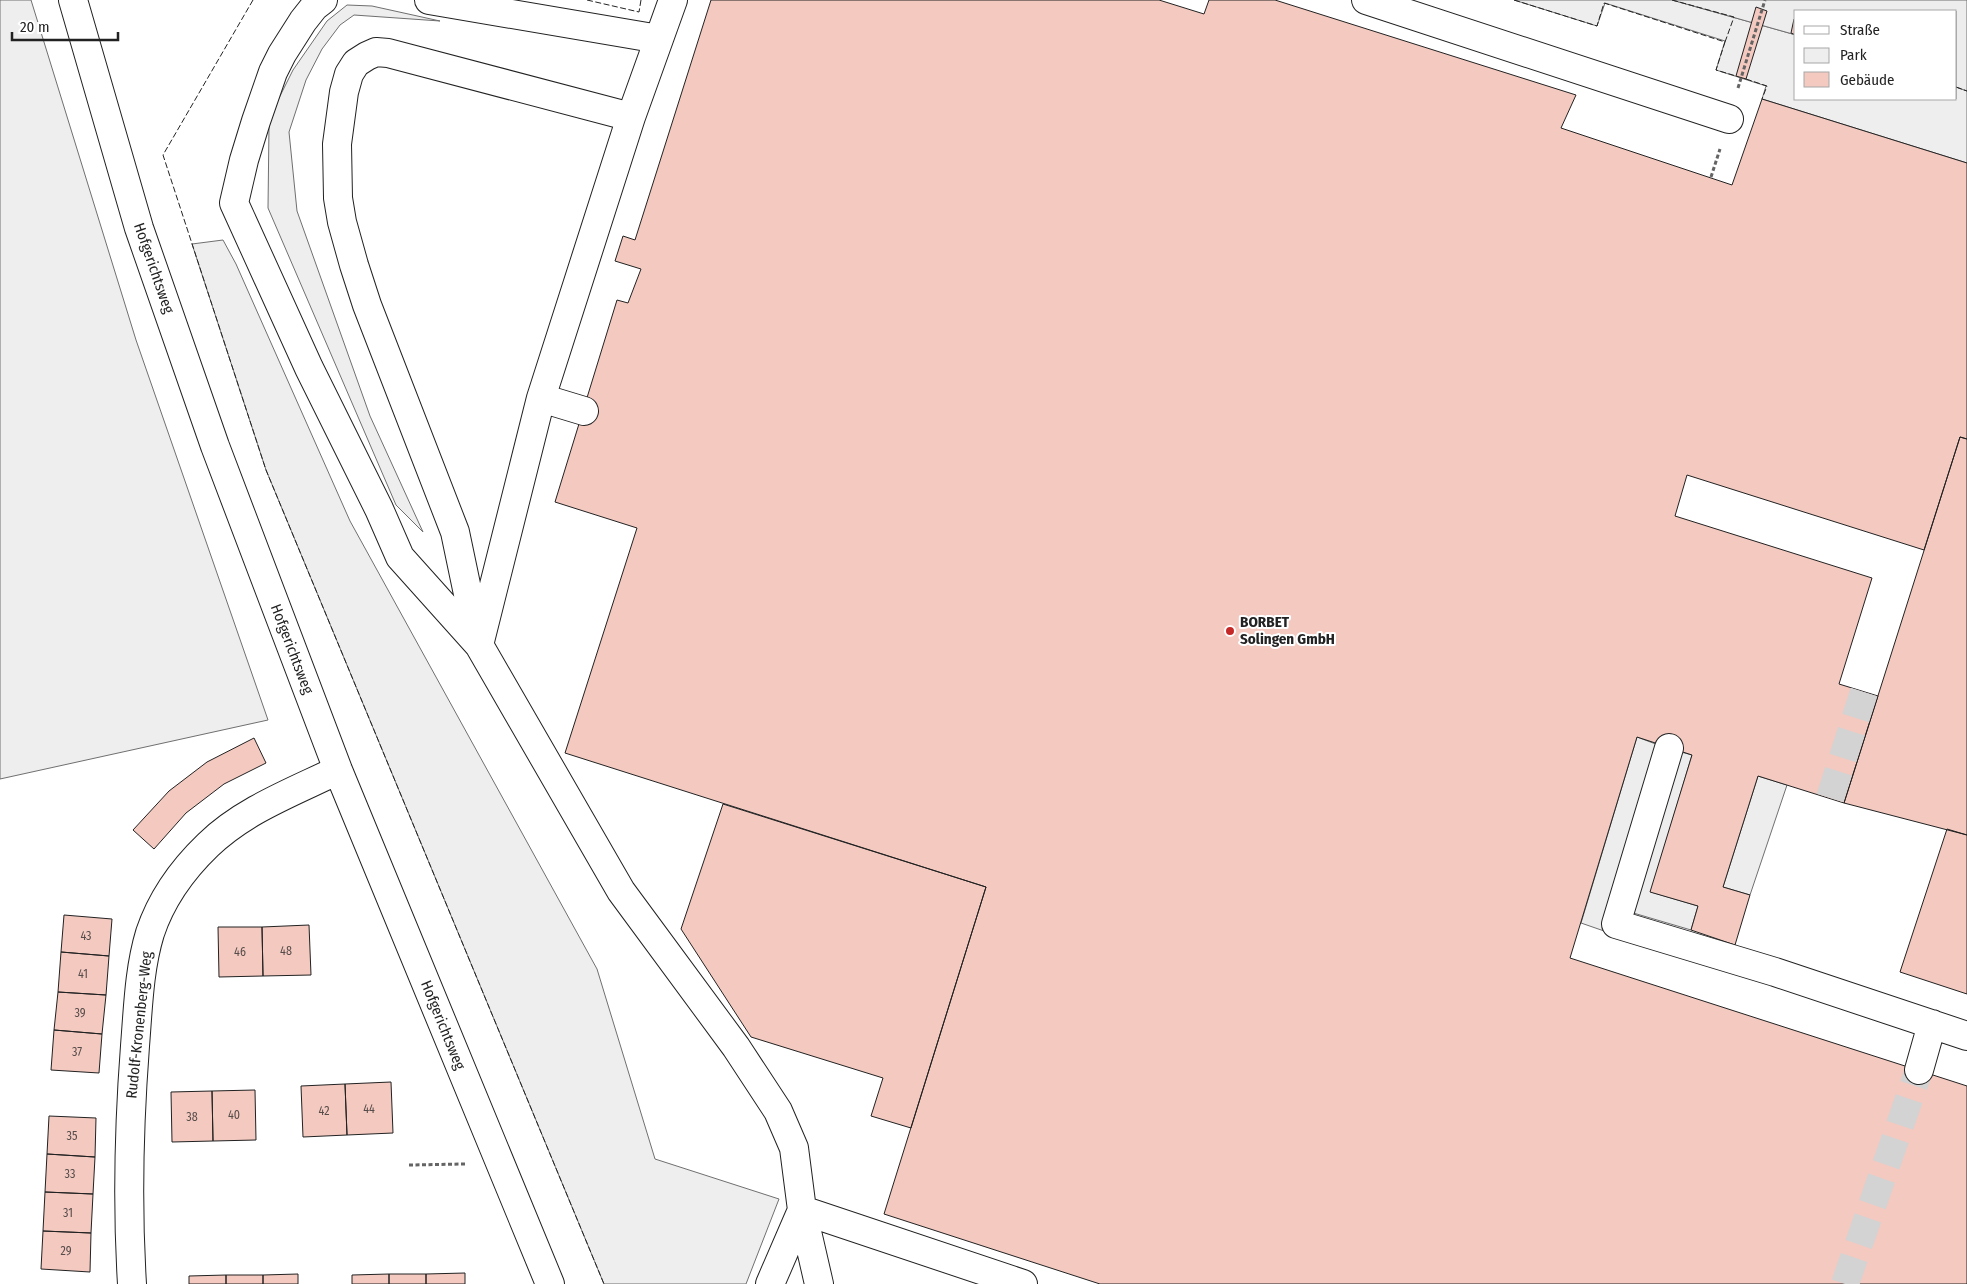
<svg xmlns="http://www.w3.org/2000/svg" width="1967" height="1284" font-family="'Fira Sans Condensed',sans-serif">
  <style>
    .green { fill: #eee; stroke: #6f6f6f }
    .parking { fill: #ededed; stroke: #6f6f6f }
    .building { fill: #f3c9c0; stroke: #222 }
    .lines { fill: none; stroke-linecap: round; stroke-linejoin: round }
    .minor-tunnel { stroke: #d3d3d3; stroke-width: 28; stroke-dasharray: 28 14; stroke-linecap: butt }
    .minor-casing { stroke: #222; stroke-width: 30 }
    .path { stroke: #646464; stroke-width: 3; stroke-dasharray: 4 2.5; stroke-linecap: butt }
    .minor { stroke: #fff; stroke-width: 28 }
    .fence { stroke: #222; stroke-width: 1; stroke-dasharray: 6 2.5; stroke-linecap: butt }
    .poi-dot { fill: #c62828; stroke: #fff; stroke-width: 2 }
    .labels { text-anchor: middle; stroke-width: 4; stroke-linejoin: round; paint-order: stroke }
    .number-label { font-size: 12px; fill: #564c4a }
    .street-label { font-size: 15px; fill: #222; stroke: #fff }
    .poi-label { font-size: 15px; font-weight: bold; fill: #222; stroke: #fff; text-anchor: start }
  </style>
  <rect width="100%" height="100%" fill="#fff"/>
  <!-- green -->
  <path class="green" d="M0 0H31L136 340 268 720 0 779Z
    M1514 0H1672L1796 35V99H1956V87L1967 91V163L1762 99 1766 86 1716 70 1725 41 1605 3 1597 26Z
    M347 5 372 6 440 21 354 15 340 25 322 49 306 80 289 132 297 211 370 416 423 532 396 505 268 208 269 126 278 100 293 70 327 21Z
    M223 240 236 264 350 521 597 969 655 1159 779 1199 746 1284H604L266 470 192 244Z"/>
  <!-- parking -->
  <path class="parking" d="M1672 0H1967V91L1956 87V11H1796V35Z
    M1637 737 1661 746 1607 932 1581 923Z
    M1681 752 1692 755 1651 892 1698 906 1691 930 1630 912Z
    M1758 776 1787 785 1750 895 1723 887Z"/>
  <!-- building -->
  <path class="building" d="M711 0H1159L1204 14 1209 0H1275L1576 95 1561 128 1732 185 1762 99 1967 163V439L1960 437 1924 550 1687 475 1675 516 1872 578 1839 684 1878 696 1844 803 1758 776 1723 887 1750 895 1735 945 1691 930 1698 906 1650 892 1692 755 1637 737 1570 958 1967 1086V1284H1100L884 1214 986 887 565 753 637 528 555 502 617 300 628 303 641 269 615 261 623 236 635 240Z
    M1756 7 1767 11 1746 79 1736 76Z
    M1794 19H1796V35L1791 33Z
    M1960 437 1967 439V835L1844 803Z
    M254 738 266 763 224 784 186 813 154 849 133 830 169 791 207 762Z
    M723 804 986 887 911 1128 871 1116 883 1078 751 1037 681 929Z
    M1947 829 1967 835V994L1900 972Z
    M64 915 112 919 109 956 61 952Z
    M309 925 311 975 263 976 262 927Z
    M218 927H262L263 976 219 977Z
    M61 952 109 956 106 995 58 992Z
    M58 992 106 995 102 1034 54 1030Z
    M54 1030 102 1034 99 1073 51 1070Z
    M391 1082 393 1133 347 1135 345 1084Z
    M345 1084 347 1135 303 1137 301 1086Z
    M255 1090 256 1140 213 1141 212 1091Z
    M212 1091 213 1141 172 1142 171 1092Z
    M49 1116 96 1118 95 1157 47 1154Z
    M47 1154 95 1157 93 1194 45 1192Z
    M45 1192 93 1194 91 1233 43 1231Z
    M43 1231 91 1233 90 1272 41 1269Z
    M465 1273V1284H426V1274Z
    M298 1274V1284H263V1275Z
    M389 1274H426V1284H389Z
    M389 1274V1284H352V1275Z
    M226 1275H263V1284H226Z
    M226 1275V1284H189V1276Z"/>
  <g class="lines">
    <!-- minor-tunnel -->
    <path class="minor-tunnel" d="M1830 798 1864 692
      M1845 1284 1919 1070"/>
    <!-- minor casing -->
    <g class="minor-casing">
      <path id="minor" d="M73 0 139 228 215 446 338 770 550 1284
        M323 0 314 7 303 21 282 54 273 72 256 121 244 160 234 203 309 368 379 509 400 557 478 644
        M429 0 659 39
        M673 0 631 117 541 398 479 645 621 891 736 1047 778 1111 794 1148 802 1210 819 1284
        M1366 0 1729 119
        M541 398 584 411
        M477 637 455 532 367 305 354 265 342 222 338 198 337 144 344 92 349 74 356 63 367 56 376 52 388 53 631 117
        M1669 748 1616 924 1775 972 1967 1036
        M1919 1070 1932 1024
        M132 1284C127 1204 129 1125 135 1046 138 1009 139 969 150 933 161 900 183 869 208 845 244 810 293 792 338 770
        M770 1284 802 1210 1023 1284"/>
    </g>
    <!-- path -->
    <path class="path" d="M1738 88 1765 0
      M1711 177 1720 149
      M409 1165 465 1164"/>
    <!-- minor -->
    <use href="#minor" class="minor"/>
    <!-- fence -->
    <path class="fence" d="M253 0 163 155 266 470 604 1284
      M587 0 639 12 641 0
      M1514 0 1597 26 1604 3 1725 42 1716 70 1736 76
      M1672 0 1734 17 1725 42
      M1746 79 1767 86 1762 99
      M1956 87 1967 91"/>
  </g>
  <!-- markers -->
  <circle class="poi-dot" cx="1230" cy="631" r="5"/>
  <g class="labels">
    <!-- number labels -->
    <g class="number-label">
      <text x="86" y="940">43</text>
      <text x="286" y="955">48</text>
      <text x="240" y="956">46</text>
      <text x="83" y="978">41</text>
      <text x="80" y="1017">39</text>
      <text x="77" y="1056">37</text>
      <text x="369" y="1113">44</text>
      <text x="324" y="1115">42</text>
      <text x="234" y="1119">40</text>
      <text x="192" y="1121">38</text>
      <text x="72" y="1140">35</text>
      <text x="70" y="1178">33</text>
      <text x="68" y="1217">31</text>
      <text x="66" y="1255">29</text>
    </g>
    <!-- street labels -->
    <g class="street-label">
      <text transform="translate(154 268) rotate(71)" y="5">Hofgerichtsweg</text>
      <text transform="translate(292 649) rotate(69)" y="5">Hofgerichtsweg</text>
      <text transform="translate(139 1025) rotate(-84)" y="5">Rudolf-Kronenberg-Weg</text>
      <text transform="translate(443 1025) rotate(68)" y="5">Hofgerichtsweg</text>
    </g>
    <!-- poi labels -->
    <g class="poi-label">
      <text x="1240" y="627">BORBET<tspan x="1240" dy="17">Solingen GmbH</tspan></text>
    </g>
  </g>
  <!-- legend -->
  <rect x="1794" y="10" width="162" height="90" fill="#ffffff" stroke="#a7a7a7"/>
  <rect x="1804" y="26" width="25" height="8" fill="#ffffff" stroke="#a7a7a7"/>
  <text x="1840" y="35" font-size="15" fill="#222222">Straße</text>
  <rect x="1804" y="48" width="25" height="15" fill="#eeeeee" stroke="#a7a7a7"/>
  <text x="1840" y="60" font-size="15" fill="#222222">Park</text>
  <rect x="1804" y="72" width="25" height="15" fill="#f3c9c0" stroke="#a7a7a7"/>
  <text x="1840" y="85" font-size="15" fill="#222222">Gebäude</text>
  <!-- scale -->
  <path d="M12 32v8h106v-8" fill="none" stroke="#222222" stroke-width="2.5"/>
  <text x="20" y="32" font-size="15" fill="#222222" stroke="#ffffff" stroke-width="4" paint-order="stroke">20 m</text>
</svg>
